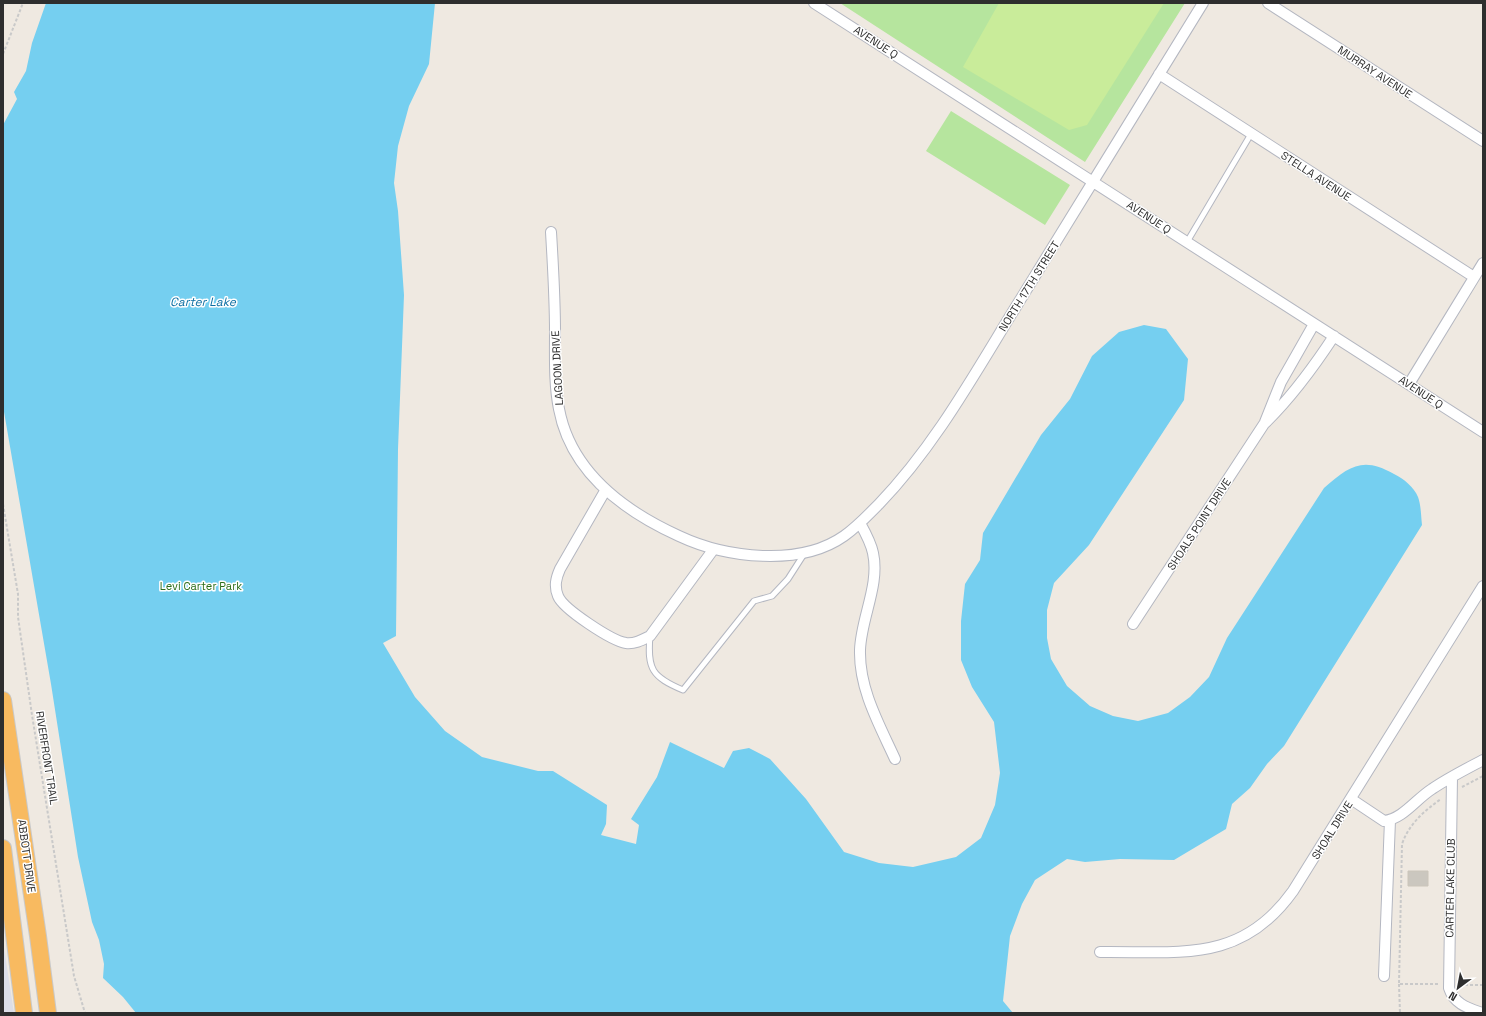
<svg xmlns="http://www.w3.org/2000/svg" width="1486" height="1016" font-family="'Space Grotesk',sans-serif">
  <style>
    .airport { fill: #dcdee8 }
    .green { fill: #b6e59e }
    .pitch { fill: #c9ec9a }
    .water { fill: #75cff0 }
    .building { fill: #cbc7bf; stroke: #cbc5ba }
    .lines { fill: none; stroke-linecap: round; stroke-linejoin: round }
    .service-casing { stroke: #b4b7c1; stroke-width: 7 }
    .minor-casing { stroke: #b4b7c1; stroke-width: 12 }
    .trunk-casing { stroke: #c9c9c9; stroke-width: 18 }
    .path { stroke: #c9c9c9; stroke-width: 2; stroke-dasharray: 3 2; stroke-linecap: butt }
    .service { stroke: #fff; stroke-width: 5 }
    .minor { stroke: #fff; stroke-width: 10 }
    .trunk { stroke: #f8ba60; stroke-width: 16 }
    .labels { text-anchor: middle; stroke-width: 3; stroke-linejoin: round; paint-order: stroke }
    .street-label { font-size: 11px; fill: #2e2e2e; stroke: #fff }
    .park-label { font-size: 11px; fill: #2c6e1b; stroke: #fff }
    .water-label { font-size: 12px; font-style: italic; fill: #0d6fa3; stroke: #fff }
  </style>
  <rect width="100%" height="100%" fill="#efe9e1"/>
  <!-- airport -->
  <path class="airport" d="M3 941 14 1013H3Z"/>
  <!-- green -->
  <path class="green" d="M840 3H1185L1085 162Z
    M951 111 1070 185 1045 225 926 151Z"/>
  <!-- pitch -->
  <path class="pitch" d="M999 3H1164L1087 125 1069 130 963 67Z"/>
  <!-- water -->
  <path class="water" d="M46 3H435L429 64 409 106 398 146 394 183 398 211 404 295 398 449 396 636 383 643 415 697 445 731 482 757 538 771H553L607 805 606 824 601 835 636 844 639 825 631 819 657 777 670 742 724 768 733 751 749 748 770 759 806 799 844 852 879 863 913 867 956 857 981 838 995 805 1000 773 994 722 972 687 961 660V621L965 584 980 560 983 533 1041 435 1070 399 1092 356 1119 332 1144 325 1166 329 1188 359 1184 400 1089 545 1054 583 1047 610V638L1051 659 1067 686 1090 706 1113 716 1138 721 1168 713 1190 697 1209 677 1227 638 1324 488C1349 466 1363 456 1394 474 1404 479 1414 487 1418 497 1421 505 1421 516 1422 525L1284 746 1267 764 1250 788 1232 804 1226 829 1174 860 1120 859 1085 862 1067 859 1035 880 1022 904 1010 936 1003 1001 1013 1013H136L123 997 103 978 104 964 99 940 92 922 78 857 51 684 3 406V125L17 99 14 92 26 71 32 43Z"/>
  <!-- building -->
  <path class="building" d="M1408 871H1428V886H1408Z"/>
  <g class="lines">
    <!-- service casing -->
    <g class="service-casing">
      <path id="service" d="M1187 242 1251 134
        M650 636C647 669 652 677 683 690L754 601 772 596 788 579 804 554"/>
    </g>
    <!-- minor casing -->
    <g class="minor-casing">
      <path id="minor" d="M814 3 1483 432
        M1268 3 1483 141
        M1159 74 1474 277
        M551 232C553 265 555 299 555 332 555 358 554 384 559 409 571 473 624 511 679 536 726 558 800 567 844 536 857 527 868 515 879 504 935 446 975 373 1017 305 1079 204 1141 104 1203 3
        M1409 384 1483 263
        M1265 422 1281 382 1314 324
        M605 491 560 569C556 578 554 586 558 596 563 609 612 641 626 643 635 644 642 640 650 636L713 550
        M860 523C865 532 871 543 873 553 880 585 861 618 860 650 859 689 879 724 895 759
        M1133 624 1264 424C1291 398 1313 368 1334 336
        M1452 777 1449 988C1454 1004 1468 1008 1482 1013
        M1351 799 1384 821C1403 819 1416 799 1432 789 1448 778 1466 769 1483 760
        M1100 952C1180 951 1241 964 1293 891L1483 586
        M1384 976 1390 820"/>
    </g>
    <!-- trunk casing -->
    <g class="trunk-casing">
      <path id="trunk" d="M3 700 38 936 48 1013
        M3 848 24 1013"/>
    </g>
    <!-- path -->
    <path class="path" d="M3 54 23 3
      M3 504 18 594V617L32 715 74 976 85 1013
      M1462 787 1483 776
      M1399 984 1400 1013
      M1438 984H1399L1402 844C1409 824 1424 811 1441 799
      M1460 985H1483"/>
    <!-- service -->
    <use href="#service" class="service"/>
    <!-- minor -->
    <use href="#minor" class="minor"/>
    <!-- trunk -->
    <use href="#trunk" class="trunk"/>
  </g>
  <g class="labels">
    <!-- street labels -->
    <g class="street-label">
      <text transform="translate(876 42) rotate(33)" y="4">AVENUE Q</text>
      <text transform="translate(1375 72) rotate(33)" y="4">MURRAY AVENUE</text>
      <text transform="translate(1316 176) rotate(33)" y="4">STELLA AVENUE</text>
      <text transform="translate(1149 217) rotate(33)" y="4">AVENUE Q</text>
      <text transform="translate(1029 286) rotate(-58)" y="4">NORTH 17TH STREET</text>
      <text transform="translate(557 368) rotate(-93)" y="4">LAGOON DRIVE</text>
      <text transform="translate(1421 392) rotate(33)" y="4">AVENUE Q</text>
      <text transform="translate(1199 524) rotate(-57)" y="4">SHOALS POINT DRIVE</text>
      <text transform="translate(47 758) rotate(81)" y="4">RIVERFRONT TRAIL</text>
      <text transform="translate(1332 830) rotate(-58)" y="4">SHOAL DRIVE</text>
      <text transform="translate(27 856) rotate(82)" y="4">ABBOTT DRIVE</text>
      <text transform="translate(1450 888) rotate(-89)" y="4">CARTER LAKE CLUB</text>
    </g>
    <!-- park labels -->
    <g class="park-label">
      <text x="201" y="590">Levi Carter Park</text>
    </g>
    <!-- water labels -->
    <g class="water-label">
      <text x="203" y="306">Carter Lake</text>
    </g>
  </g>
  <!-- border -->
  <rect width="1486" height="1016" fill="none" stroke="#2e2e2e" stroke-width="8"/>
  <!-- north arrow -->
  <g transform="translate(1458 988) rotate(212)" stroke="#ffffff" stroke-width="3" paint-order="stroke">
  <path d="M0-3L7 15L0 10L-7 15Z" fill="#2e2e2e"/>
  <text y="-6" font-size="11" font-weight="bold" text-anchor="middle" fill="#2e2e2e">N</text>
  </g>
</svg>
